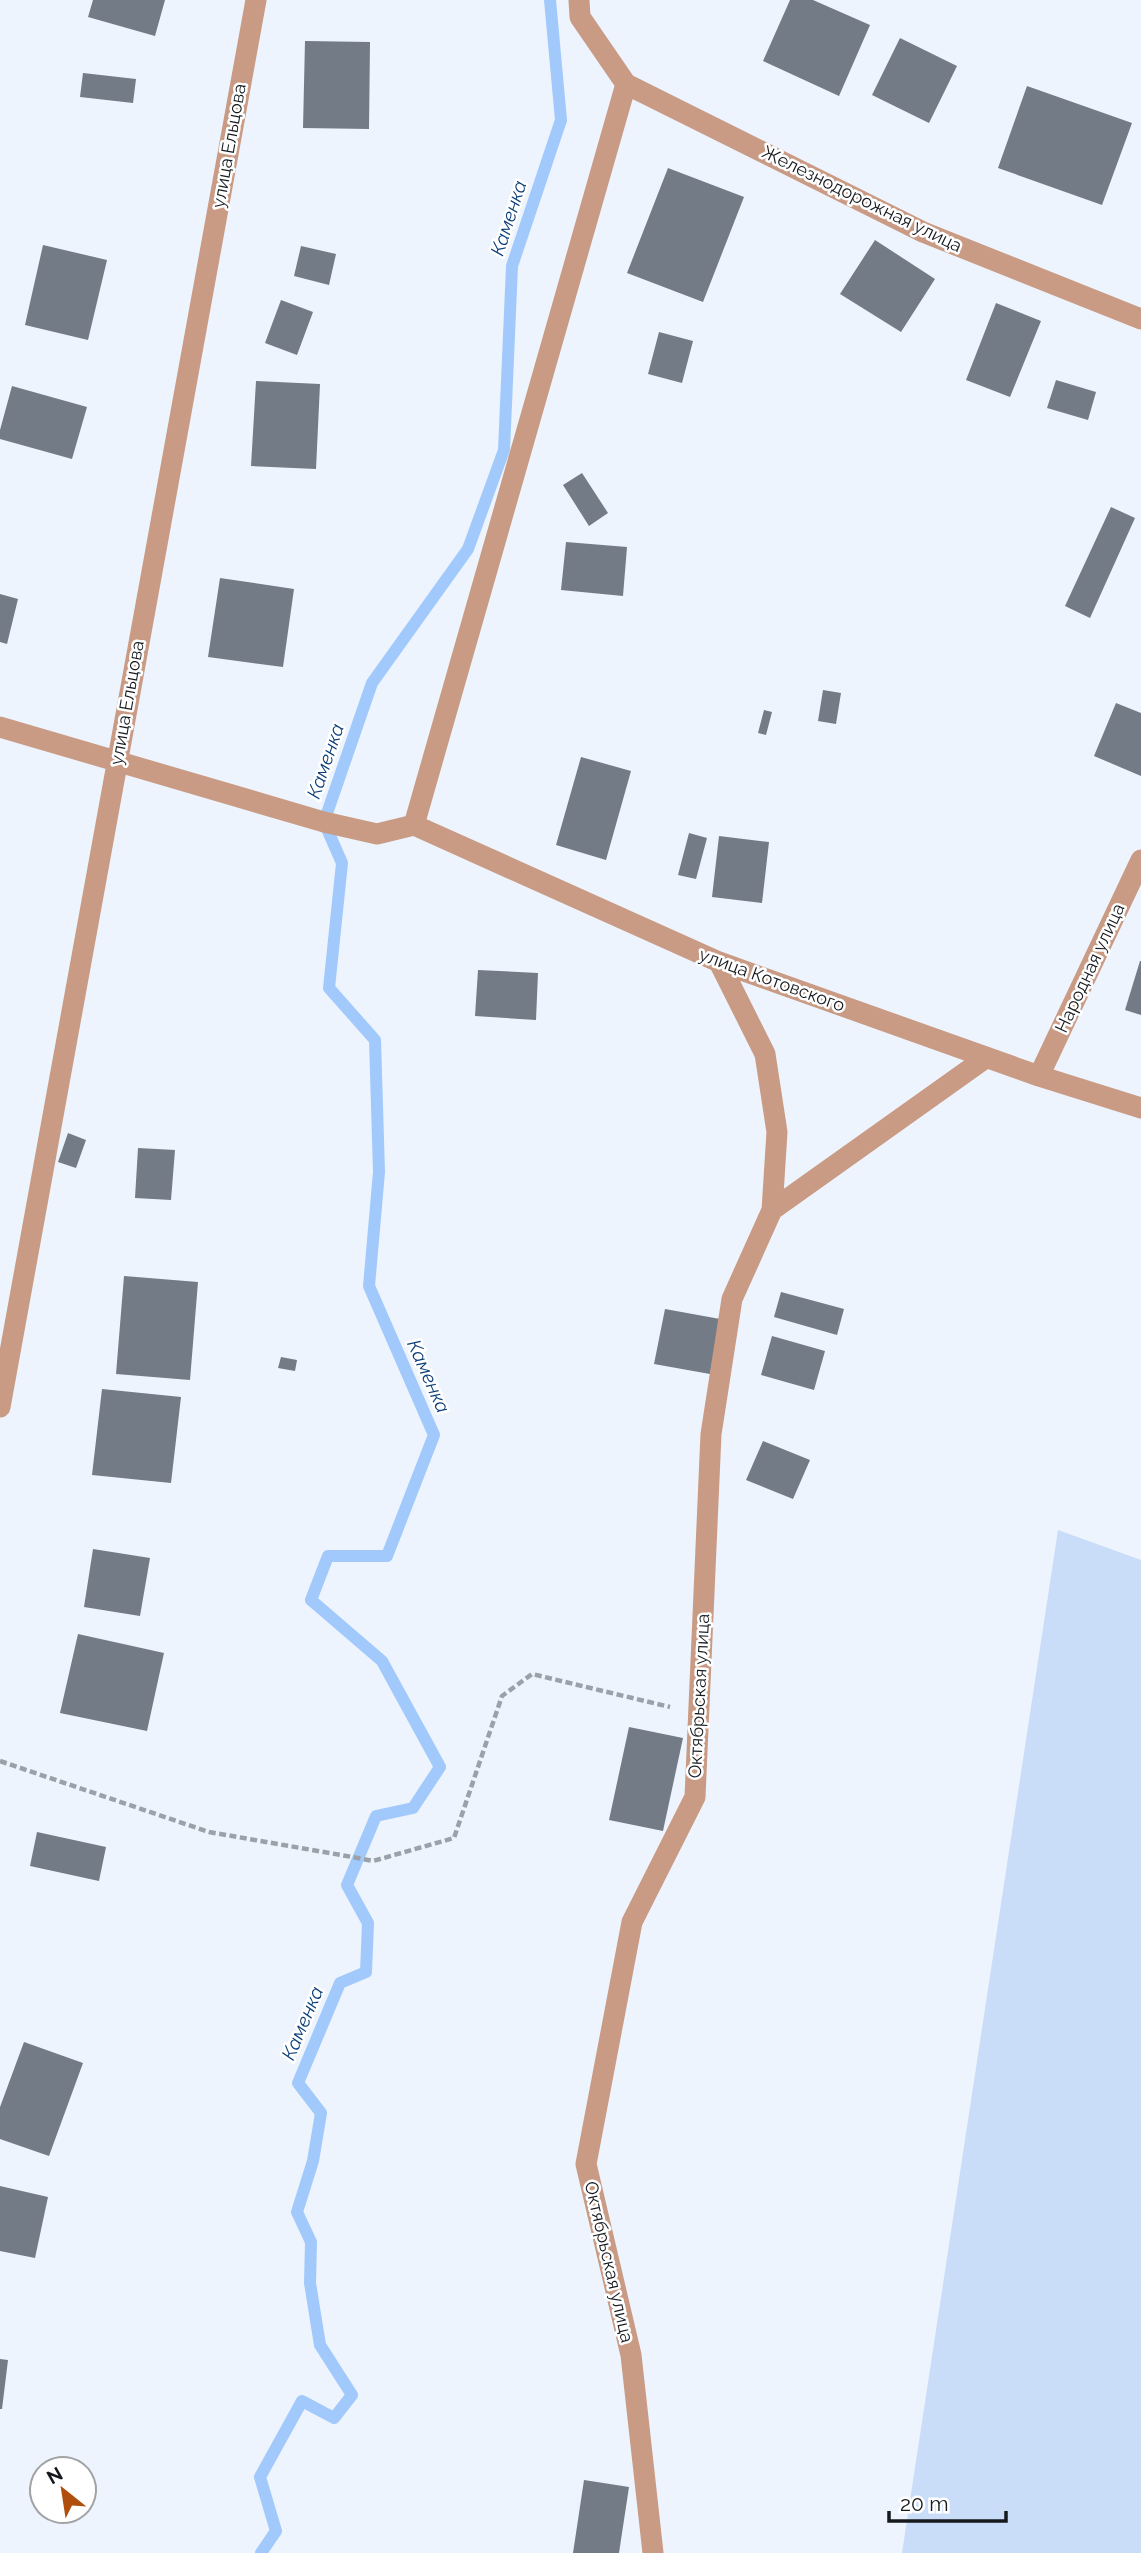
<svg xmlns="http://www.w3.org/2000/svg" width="1141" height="2553" font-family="Raleway,sans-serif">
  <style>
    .green { fill: #c9ddf9 }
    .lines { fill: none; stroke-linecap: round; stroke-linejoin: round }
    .stream { stroke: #a2c9fb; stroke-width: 12 }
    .building { fill: #737b86 }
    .path { stroke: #9ba1a9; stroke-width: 4.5; stroke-dasharray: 7 3.5; stroke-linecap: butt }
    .minor { stroke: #c99b84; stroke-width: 21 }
    .labels { text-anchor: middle; stroke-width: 5; stroke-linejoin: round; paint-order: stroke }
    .street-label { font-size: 18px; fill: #161a1e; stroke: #fff }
    .water-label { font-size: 19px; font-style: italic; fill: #0b3f79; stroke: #fff }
  </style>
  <rect width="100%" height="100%" fill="#edf4fe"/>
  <!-- green -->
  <path class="green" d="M1058 1530 1141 1560V2553H902Z"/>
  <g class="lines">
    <!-- stream -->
    <path class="stream" d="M261 2553 276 2531 260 2477 302 2401 334 2418 352 2395 320 2345 310 2283 311 2242 297 2212 313 2161 321 2113 298 2083 340 1983 366 1972 368 1923 347 1885 376 1816 413 1808 440 1767 382 1661 311 1600 328 1556H387L434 1435 369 1286 379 1172 375 1040 329 988 342 863 324 822 372 683 468 549 504 450 512 266 561 120 550 0"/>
  </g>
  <!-- building -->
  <path class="building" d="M93 0H165L155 36 88 17Z
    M790 0H813L870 25 839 96 763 61Z
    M900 38 957 66 929 123 872 95Z
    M305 41 370 42 369 129 303 128Z
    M83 73 136 79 133 103 80 97Z
    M1027 86 1132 123 1102 205 998 168Z
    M668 168 744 197 703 302 627 273Z
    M875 240 935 279 901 332 840 294Z
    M43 245 107 260 88 340 25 325Z
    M301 246 336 254 329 285 294 276Z
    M281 300 313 312 297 355 265 343Z
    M996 303 1041 321 1010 397 966 380Z
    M659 332 693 341 682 383 648 374Z
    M1056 380 1096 392 1088 420 1047 408Z
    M256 381 320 384 316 469 251 466Z
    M12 386 87 407 72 459 0 439V430Z
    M582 473 608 513 589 526 563 485Z
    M1111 507 1135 518 1090 618 1065 606Z
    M566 542 627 547 623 596 561 590Z
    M220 578 294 589 283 667 208 657Z
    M0 594 18 599 7 644 0 642Z
    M823 690 841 693 836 724 818 721Z
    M1116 703 1141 713V776L1094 756Z
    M764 710 772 712 766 735 758 733Z
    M581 757 631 771 606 860 556 845Z
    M689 833 707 838 696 879 678 875Z
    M719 836 769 842 762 903 712 897Z
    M1140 961H1141V1015L1125 1010Z
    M478 970 538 973 536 1020 475 1016Z
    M68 1133 86 1140 76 1168 58 1162Z
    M138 1148 175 1150 171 1200 135 1198Z
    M124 1276 198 1282 190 1380 116 1374Z
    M781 1292 844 1309 837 1335 774 1317Z
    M665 1309 720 1319 710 1374 654 1364Z
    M772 1336 825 1351 814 1390 761 1375Z
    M281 1357 297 1360 295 1371 278 1368Z
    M102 1389 181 1397 171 1483 92 1475Z
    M763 1441 810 1460 793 1499 746 1480Z
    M93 1549 150 1558 140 1616 84 1607Z
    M78 1634 164 1653 147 1731 60 1713Z
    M629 1727 683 1738 663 1831 609 1820Z
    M37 1832 106 1847 99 1881 30 1866Z
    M24 2042 83 2063 49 2156 0 2139V2107Z
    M0 2186 48 2197 35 2258 0 2251Z
    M0 2359 8 2360 2 2409H0Z
    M584 2480 629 2487 619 2553H573Z"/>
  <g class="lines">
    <!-- path -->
    <path class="path" d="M0 1761 209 1832 358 1858 373 1861 454 1838 502 1696 532 1674 670 1707"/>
    <!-- minor -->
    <path class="minor" d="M626 84 923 232 1141 319
      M0 727 324 822 377 834 414 825
      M414 825 626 84 580 17 579 0
      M414 825 719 962 1039 1076 1141 1108
      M1039 1076 1141 860
      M772 1210 987 1057
      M0 1407 256 0
      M653 2553 631 2355 586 2164 632 1922 695 1797 711 1434 732 1299 772 1210 777 1132 765 1054 719 962"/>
  </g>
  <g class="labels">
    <!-- street labels -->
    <g class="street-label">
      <text transform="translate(229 146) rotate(-80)" y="6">улица Ельцова</text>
      <text transform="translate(862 199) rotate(26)" y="6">Железнодорожная улица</text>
      <text transform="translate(127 703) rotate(-80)" y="6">улица Ельцова</text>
      <text transform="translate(1090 968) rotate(-65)" y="6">Народная улица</text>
      <text transform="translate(772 980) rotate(20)" y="6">улица Котовского</text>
      <text transform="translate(699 1696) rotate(-87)" y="6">Октябрьская улица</text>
      <text transform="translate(609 2262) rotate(77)" y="6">Октябрьская улица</text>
    </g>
    <!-- water labels -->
    <g class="water-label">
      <text transform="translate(508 218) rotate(-72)" y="7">Каменка</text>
      <text transform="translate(325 761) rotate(-71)" y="7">Каменка</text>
      <text transform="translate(429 1376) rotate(66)" y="7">Каменка</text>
      <text transform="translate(302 2023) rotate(-67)" y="7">Каменка</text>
    </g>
  </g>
  <!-- north arrow -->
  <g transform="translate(63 2490) rotate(330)"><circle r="33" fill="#ffffff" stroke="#a2a3a5" stroke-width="2"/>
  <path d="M0-5L12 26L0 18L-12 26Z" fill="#b04f0d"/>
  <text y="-10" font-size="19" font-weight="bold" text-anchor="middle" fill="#161a1e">N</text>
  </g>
  <!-- scale -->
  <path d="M889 2511v10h117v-10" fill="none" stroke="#161a1e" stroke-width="3.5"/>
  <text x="900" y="2511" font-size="21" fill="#161a1e" stroke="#ffffff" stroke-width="5" paint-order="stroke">20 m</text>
</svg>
